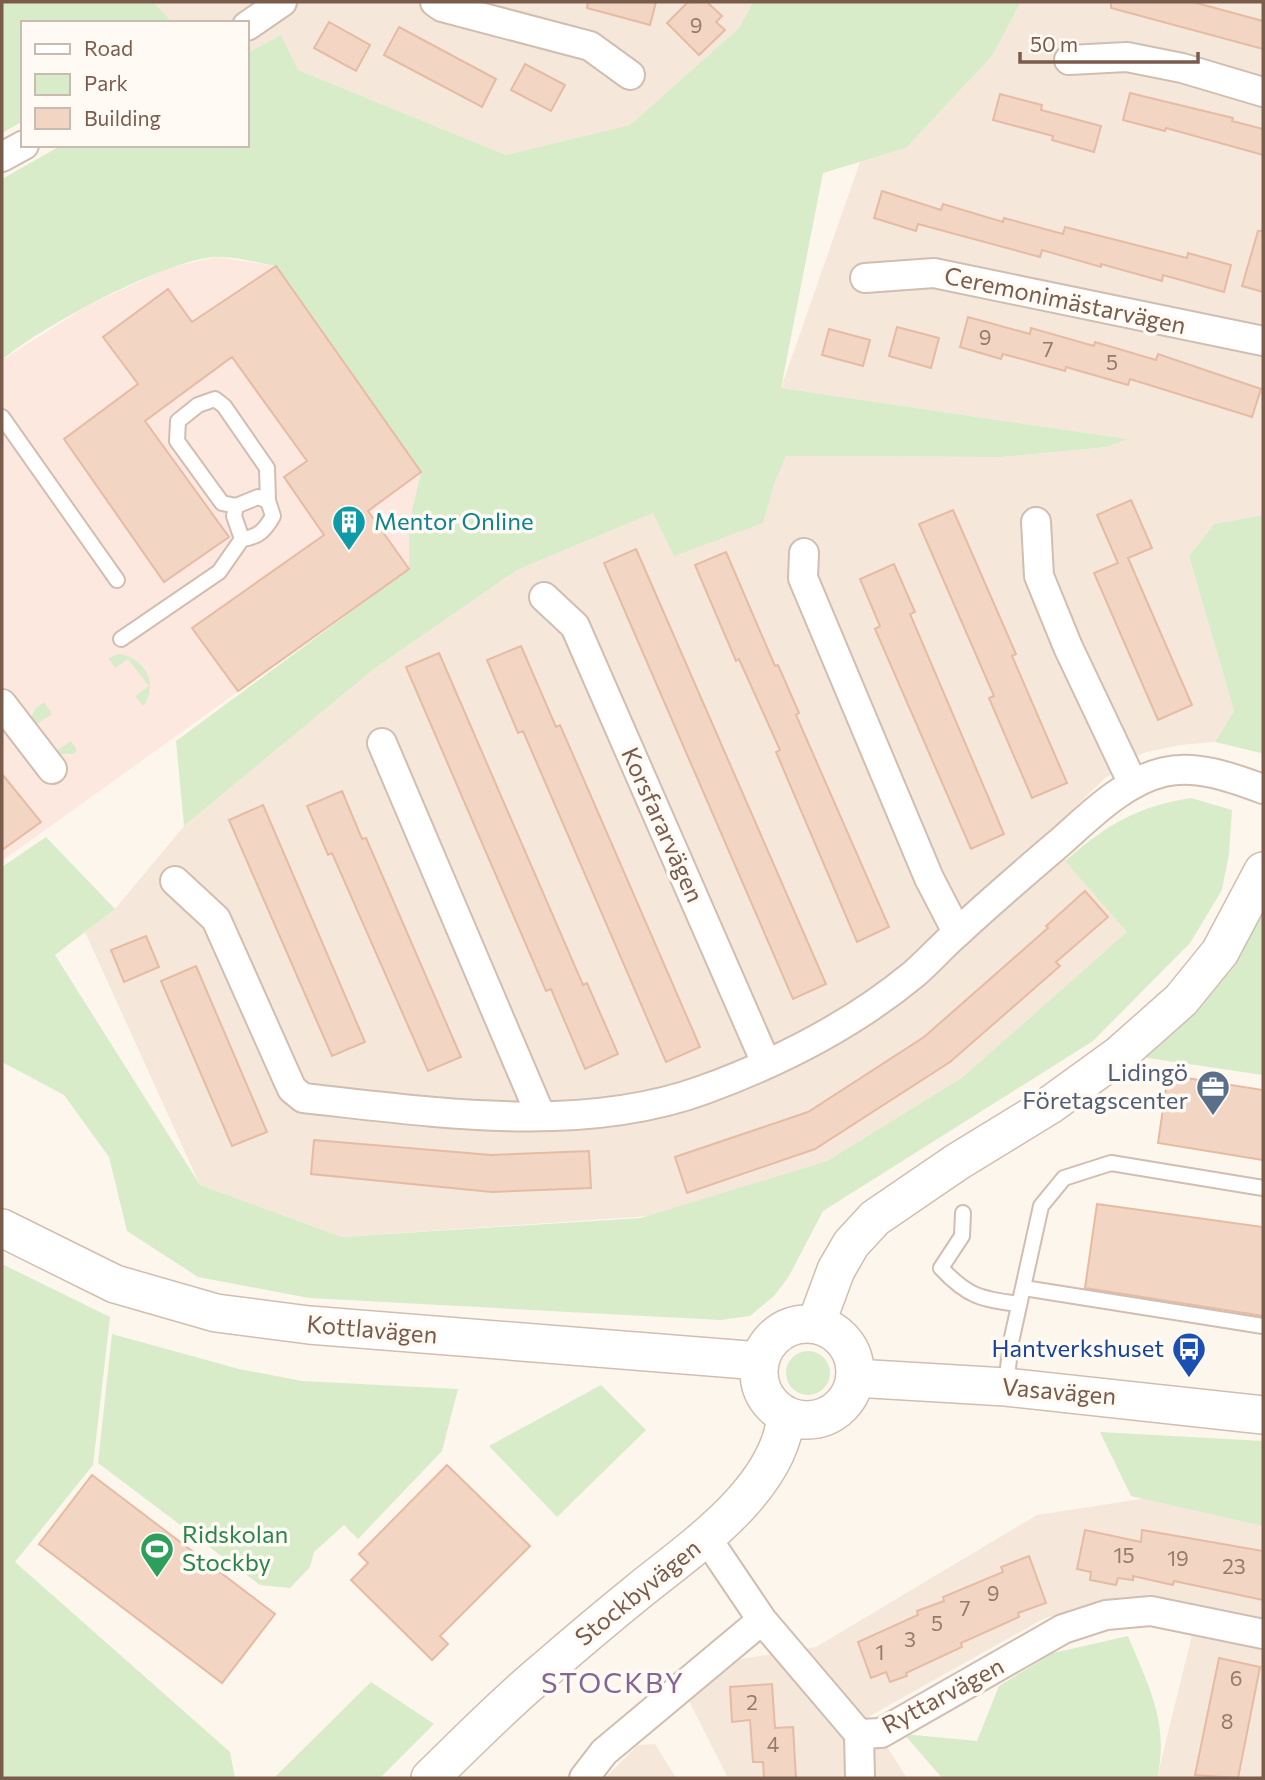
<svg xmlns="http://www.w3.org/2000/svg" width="1265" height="1780" font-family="Commissioner,sans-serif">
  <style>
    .residential { fill: #f5e8da }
    .commercial { fill: #fde8e0 }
    .green { fill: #d8ecc9 }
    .building { fill: #f3d5c3; stroke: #e6bba3; stroke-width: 2 }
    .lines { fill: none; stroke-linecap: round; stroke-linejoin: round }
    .service-casing { stroke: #d1beb0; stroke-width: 18 }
    .minor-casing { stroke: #d1beb0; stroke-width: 32 }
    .tertiary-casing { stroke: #d1beb0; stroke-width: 40 }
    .service { stroke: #fff; stroke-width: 14 }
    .minor { stroke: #fff; stroke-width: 28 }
    .tertiary { stroke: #fff; stroke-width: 37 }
    .labels { text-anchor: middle; stroke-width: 7; stroke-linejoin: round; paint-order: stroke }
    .number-label { font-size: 21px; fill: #987a6a }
    .street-label { font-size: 24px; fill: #7a5c4d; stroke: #fffaf3 }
    .culture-label { font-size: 24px; fill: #0d838f; stroke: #fffaf3; text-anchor: start }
    .service-label { font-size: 24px; fill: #4e5e75; stroke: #fffaf3; text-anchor: end }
    .transit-label { font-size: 24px; fill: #164399; stroke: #fffaf3; text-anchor: end }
    .leisure-label { font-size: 24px; fill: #27864d; stroke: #fffaf3; text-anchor: start }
    .quarter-label { font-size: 28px; letter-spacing: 2px; fill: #846695; stroke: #fffaf3 }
  </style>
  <rect width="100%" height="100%" fill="#fdf6ec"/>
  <!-- residential -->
  <path class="residential" d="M153 2H753L739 28 630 125 506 155 298 70 281 35 247 53V23H173Z
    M1021 2H1263V515L1214 524 1189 556 1234 711 1215 742 1179 745 1143 753 1105 778 1045 837 1128 932 963 1077 827 1161 650 1216 342 1237 200 1185 85 932 115 909 184 826 374 669 517 570 653 513 773 487 786 456 1002 457 1108 447 1126 439 781 388 860 162 906 148 992 56Z
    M1147 1498 1263 1524V1778H1157L1198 1610 1111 1602 1045 1618 868 1717 907 1778H728L689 1701 741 1659 816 1647 1037 1515Z
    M655 1744 676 1778H605L638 1745Z"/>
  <!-- commercial -->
  <path class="commercial" d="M217 257 276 266 421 472 409 523V569L2 861V360L87 306 168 268Z"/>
  <!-- green -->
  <path class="green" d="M2 2H153L173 23H23V121L2 133Z
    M753 2H1021L992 56 906 148 823 173 781 388 1127 439 1108 447 1002 457 786 456 773 487 763 523 674 556 653 513 517 570 374 669 184 826 176 741 409 569V523L421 472 276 266C257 263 236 256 217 257 168 258 40 327 2 360V179L62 145H247V53L281 35 298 70 506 155 630 125 739 28Z
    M1263 515V750L1261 753 1215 742 1234 711 1189 556 1214 524Z
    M119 654C146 658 159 685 143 706L135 696 149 686 128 659 115 668 108 658Z
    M44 702 52 714 37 724 56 751 71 741 77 750 74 754H56L30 719 36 708Z
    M1191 798 1232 810 1229 854 1222 890 1190 943 1093 1041 823 1211 789 1276 775 1295 750 1316 720 1320 309 1298 198 1277 127 1231 109 1157 64 1095 2 1062V867L46 837 115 909 55 955 200 1185 342 1237 641 1218 827 1161 963 1077 1127 932 1065 861C1107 825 1135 807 1191 798Z
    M1263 914V1075L1141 1057 1222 980Z
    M2 1264 110 1317 93 1465 15 1562 230 1752 235 1778H2Z
    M112 1334 239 1369 302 1381 458 1389 442 1451 358 1539 344 1525 314 1552 310 1567 290 1588 260 1585 98 1463Z
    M786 1373a22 22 0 1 1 44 0a22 22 0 1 1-44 0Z
    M601 1385 646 1430 557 1517 489 1446Z
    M1100 1432 1263 1441V1526L1131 1496Z
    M1128 1636C1148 1685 1170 1724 1157 1778H942L904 1734 977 1741 999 1686 1053 1653Z
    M371 1682 434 1724 380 1778H274Z"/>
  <!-- building -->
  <path class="building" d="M588 2H656L650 25 587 8Z
    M688 2H707L722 16 716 22 725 30 699 55 667 23Z
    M1111 2H1193L1263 21V49L1111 8Z
    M329 22 370 45 356 71 314 48Z
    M399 27 496 79 482 107 384 55Z
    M525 64 565 85 551 111 511 90Z
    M1130 93 1233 118 1232 121 1263 129V155L1166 128 1165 131 1123 120Z
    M1000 94 1042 105 1041 110 1101 126 1094 152 1052 140 1053 136 993 120Z
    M882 191 941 210 943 204 1003 222 1004 218 1063 234 1065 227 1187 258 1188 253 1231 265 1224 292 1163 275 1162 281 1101 264V267L1042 250 1040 257 918 224 916 231 874 218Z
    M1258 231H1263V292L1242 286Z
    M276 266 421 472 368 511 409 569 238 691 192 628 324 535 284 477 307 461 232 357 145 421 229 537 164 582 64 439 138 384 103 337 168 289 192 322Z
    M968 317 1030 334 1031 328 1094 346 1095 342 1156 360 1158 354 1261 389 1252 417 1130 379 1128 385 1066 367 1065 371 1003 354 1001 359 960 347Z
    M897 327 939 338 931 368 889 356Z
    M829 329 870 340 863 366 822 355Z
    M1131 500 1152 548 1128 558 1192 705 1158 720 1094 573 1118 563 1097 515Z
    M953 510 1016 654 1012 656 1067 783 1032 798 989 698 994 696 919 524Z
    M636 549 826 984 793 999 604 563Z
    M726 552 775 666 778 665 799 713 796 715 889 927 857 942 776 752 780 750 739 659 736 661 695 565Z
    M894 564 915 612 910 614 1004 834 971 849 875 629 880 626 860 579Z
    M521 646 556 727 560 725 700 1047 666 1062 523 731 518 733 487 660Z
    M439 653 583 985 587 983 618 1054 585 1069 551 989 546 991 406 667Z
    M2 774 41 822 2 850Z
    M342 791 362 839 366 838 461 1057 428 1071 332 853 328 855 307 806Z
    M263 805 365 1042 332 1056 229 820Z
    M1085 891 1108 917 1056 962 1060 966 950 1062 815 1149 687 1193 675 1157 808 1112 924 1037 1048 928 1046 926Z
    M146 936 159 967 124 982 111 950Z
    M196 966 267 1132 232 1146 161 981Z
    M1168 1075 1263 1090V1160L1158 1143Z
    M314 1140 491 1155 589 1151 591 1188 492 1192 311 1174Z
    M1097 1204 1263 1227V1316L1085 1288Z
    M447 1465 530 1546 440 1636 448 1644 432 1660 351 1580 368 1563 359 1554Z
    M92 1475 275 1614 222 1683 39 1544Z
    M1085 1530 1141 1542 1142 1530 1263 1551V1600L1174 1581 1173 1585 1133 1576V1580L1118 1578 1116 1585 1090 1580 1091 1572 1077 1569Z
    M1029 1556 1046 1603 1018 1613 1019 1617 961 1643 962 1647 906 1673 907 1676 890 1682 886 1672 871 1678 858 1642 918 1615 917 1611 944 1601 943 1597 1003 1572 1001 1567Z
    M1219 1658 1260 1667 1238 1778 1195 1775Z
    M772 1684 775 1728 793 1727 796 1778H764L763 1762H753L750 1720 732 1722 730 1687Z"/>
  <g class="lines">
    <!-- service casing -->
    <g class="service-casing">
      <path id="service" d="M2 417 117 580
        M236 506 222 503 177 441 178 421 198 405 215 399 224 406 267 468 268 501
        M121 639 219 572 242 539C259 537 265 530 273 516L268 501 258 497 236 506 234 516 242 539
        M963 1213 962 1236 941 1268C968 1297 981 1299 1019 1304
        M1024 1288 1263 1326
        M1006 1385 1011 1342 1041 1206 1064 1178 1111 1163 1263 1188"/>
    </g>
    <!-- minor casing -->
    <g class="minor-casing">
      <path id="minor" d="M435 2 442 7 590 46 630 75
        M247 26 282 2
        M1069 60 1127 57 1182 68 1263 92
        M2 157 24 145
        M865 278 934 273 1263 341
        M1036 522 1039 576 1068 647 1133 784
        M804 553 803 578 929 878 957 932
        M544 597 575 626 766 1063
        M2 704 52 769
        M382 743 540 1114
        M175 881 216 919 287 1078 292 1089 303 1098C432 1112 579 1135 703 1090 780 1062 851 1026 914 974 929 961 942 946 957 933 990 902 1024 873 1058 844 1089 817 1122 782 1164 772 1196 764 1233 778 1263 789
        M706 1537 762 1620 859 1734 881 1733 1063 1629 1106 1615 1151 1611 1263 1634
        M859 1734 860 1778
        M584 1778 604 1752 762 1620"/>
    </g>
    <!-- tertiary casing -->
    <g class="tertiary-casing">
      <path id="tertiary" d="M2 1228 115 1284 216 1313 309 1325 760 1361
        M759 1372a48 48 0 1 1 96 0a48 48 0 1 1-96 0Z
        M816 1324 836 1270 851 1244 875 1218 957 1162 1050 1105 1119 1055 1181 1000 1220 952 1263 871
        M855 1378 1006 1387 1263 1415
        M430 1778C468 1741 505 1703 546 1669 577 1642 608 1616 640 1590 692 1548 780 1489 786 1415"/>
    </g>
    <!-- service -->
    <use href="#service" class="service"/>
    <!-- minor -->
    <use href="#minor" class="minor"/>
    <!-- tertiary -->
    <use href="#tertiary" class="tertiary"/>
  </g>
  <!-- icons -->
  <defs>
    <g id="building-pin" transform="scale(1.75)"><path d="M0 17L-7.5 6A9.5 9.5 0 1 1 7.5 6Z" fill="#0f9aa8" stroke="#fffaf3"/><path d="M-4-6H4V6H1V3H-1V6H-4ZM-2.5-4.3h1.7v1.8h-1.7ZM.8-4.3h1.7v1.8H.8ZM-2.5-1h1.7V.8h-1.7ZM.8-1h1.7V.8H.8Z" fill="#fff"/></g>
    <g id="office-pin" transform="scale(1.75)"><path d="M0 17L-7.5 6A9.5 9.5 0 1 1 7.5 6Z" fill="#5c6f8a" stroke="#fffaf3"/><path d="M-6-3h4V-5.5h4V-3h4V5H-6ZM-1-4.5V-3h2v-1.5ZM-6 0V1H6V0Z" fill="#fff"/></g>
    <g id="bus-pin" transform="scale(1.75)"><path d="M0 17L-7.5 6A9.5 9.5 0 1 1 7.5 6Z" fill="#1a4fb4" stroke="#fffaf3"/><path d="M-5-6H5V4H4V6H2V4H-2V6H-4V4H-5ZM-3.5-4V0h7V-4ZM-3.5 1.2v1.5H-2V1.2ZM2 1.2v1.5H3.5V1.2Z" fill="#fff"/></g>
    <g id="stadium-pin" transform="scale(1.75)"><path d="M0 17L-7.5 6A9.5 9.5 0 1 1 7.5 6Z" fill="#2e9e5b" stroke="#fffaf3"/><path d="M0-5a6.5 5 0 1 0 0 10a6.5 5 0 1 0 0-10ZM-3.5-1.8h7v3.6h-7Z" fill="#fff"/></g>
  </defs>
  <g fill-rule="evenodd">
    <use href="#building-pin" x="349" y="522"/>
    <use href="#office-pin" x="1213" y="1087"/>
    <use href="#bus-pin" x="1189" y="1349"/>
    <use href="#stadium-pin" x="157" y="1549"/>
  </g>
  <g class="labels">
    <!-- number labels -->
    <g class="number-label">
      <text x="696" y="33">9</text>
      <text x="985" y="345">9</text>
      <text x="1048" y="357">7</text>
      <text x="1112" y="370">5</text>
      <text x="1124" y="1563">15</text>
      <text x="1178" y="1566">19</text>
      <text x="1234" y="1574">23</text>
      <text x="993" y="1601">9</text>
      <text x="965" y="1616">7</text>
      <text x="937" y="1631">5</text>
      <text x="910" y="1647">3</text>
      <text x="880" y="1660">1</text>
      <text x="1236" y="1686">6</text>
      <text x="752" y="1710">2</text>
      <text x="1227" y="1729">8</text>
      <text x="773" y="1752">4</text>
    </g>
    <!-- street labels -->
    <g class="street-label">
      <text transform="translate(1065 301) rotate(12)" y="8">Ceremonimästarvägen</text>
      <text transform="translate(662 825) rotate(66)" y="8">Korsfararvägen</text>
      <text transform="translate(372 1330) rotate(5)" y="8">Kottlavägen</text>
      <text transform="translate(1059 1392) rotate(5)" y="8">Vasavägen</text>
      <text transform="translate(638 1593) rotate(-39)" y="8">Stockbyvägen</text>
      <text transform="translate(943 1696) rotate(-28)" y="8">Ryttarvägen</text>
    </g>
    <!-- culture labels -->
    <g class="culture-label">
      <text x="374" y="530">Mentor Online</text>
    </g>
    <!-- service labels -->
    <g class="service-label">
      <text x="1188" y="1081">Lidingö<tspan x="1188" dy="28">Företagscenter</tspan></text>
    </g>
    <!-- transit labels -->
    <g class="transit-label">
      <text x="1164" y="1357">Hantverkshuset</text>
    </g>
    <!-- leisure labels -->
    <g class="leisure-label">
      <text x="182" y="1543">Ridskolan<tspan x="182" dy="28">Stockby</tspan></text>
    </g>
    <!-- quarter labels -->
    <g class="quarter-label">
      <text x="613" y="1693">STOCKBY</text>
    </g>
  </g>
  <!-- border -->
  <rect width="1265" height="1780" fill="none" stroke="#7a5c4d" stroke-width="7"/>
  <!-- legend -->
  <rect x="21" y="21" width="228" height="126" fill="#fffaf3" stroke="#cabbb1" stroke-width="2"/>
  <rect x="35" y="44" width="35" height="10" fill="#ffffff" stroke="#cabbb1" stroke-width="2"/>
  <text x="84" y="56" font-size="21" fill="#7a5c4d">Road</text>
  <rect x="35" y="74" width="35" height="21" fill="#d8ecc9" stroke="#cabbb1" stroke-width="2"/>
  <text x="84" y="91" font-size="21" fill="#7a5c4d">Park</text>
  <rect x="35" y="108" width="35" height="21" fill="#f3d5c3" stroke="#cabbb1" stroke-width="2"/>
  <text x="84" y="126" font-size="21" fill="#7a5c4d">Building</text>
  <!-- scale -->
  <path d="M1020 52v10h178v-10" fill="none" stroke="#7a5c4d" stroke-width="3.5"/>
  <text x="1030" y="52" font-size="21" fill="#7a5c4d" stroke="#fffaf3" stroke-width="5" paint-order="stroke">50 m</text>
</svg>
